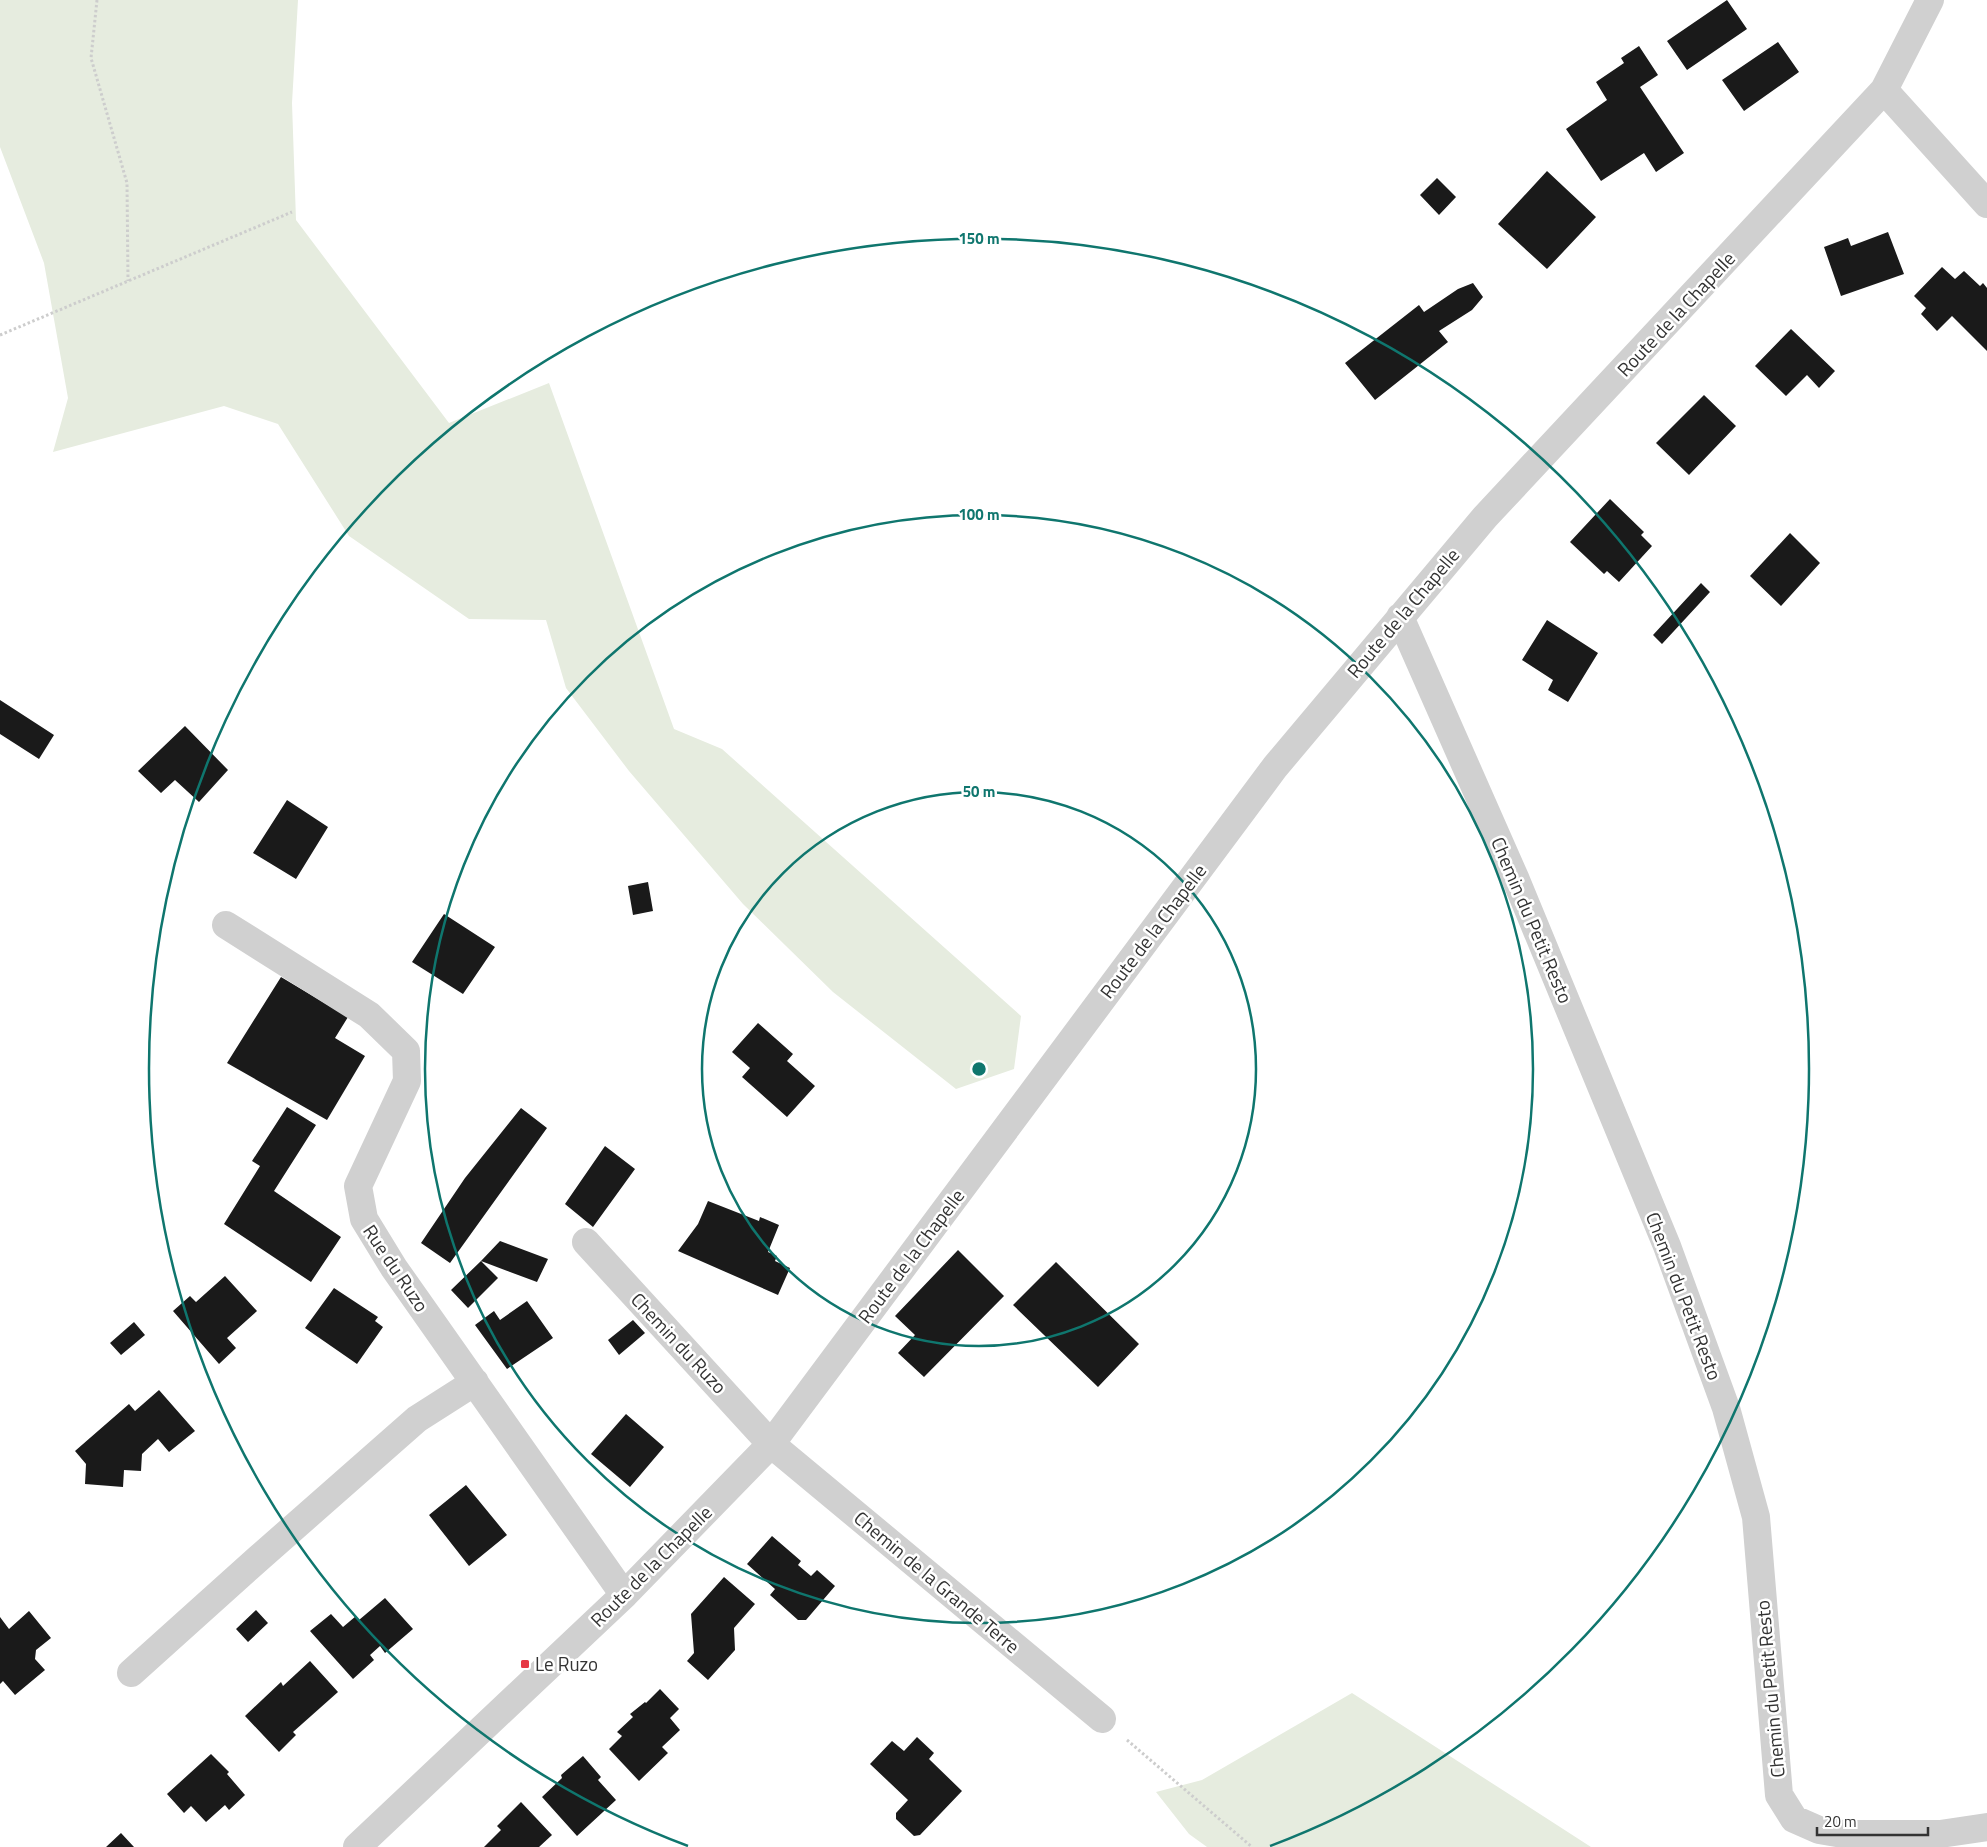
<svg xmlns="http://www.w3.org/2000/svg" width="1987" height="1847" font-family="'Titillium Web',sans-serif">
  <style>
    .green { fill: #e6ecdf }
    .building { fill: #1a1a1a }
    .lines { fill: none; stroke-linecap: round; stroke-linejoin: round }
    .path { stroke: #cdcdcd; stroke-width: 3; stroke-dasharray: 2.5 2.5; stroke-linecap: butt }
    .minor { stroke: #d0d0d0; stroke-width: 28 }
    .ring { fill: none; stroke: #0f766e; stroke-width: 2.5 }
    .poi-dot { fill: #e63946; stroke: #fff; stroke-width: 2 }
    .labels { text-anchor: middle; stroke-width: 5; stroke-linejoin: round; paint-order: stroke }
    .street-label { font-size: 19px; fill: #333; stroke: #fff }
    .poi-label { font-size: 19px; fill: #333; stroke: #fff; text-anchor: start }
    .centre { fill: #0f766e; stroke: #fff; stroke-width: 2.5 }
    .ring-label { font-size: 15px; text-anchor: middle; font-weight: bold; fill: #0f766e; stroke: #fff; stroke-width: 5; stroke-linejoin: round; paint-order: stroke }
  </style>
  <rect width="100%" height="100%" fill="#fff"/>
  <!-- green -->
  <path class="green" d="M0 0H298L292 103 296 220 449 423 549 383 674 729 722 749 1021 1016 1014 1069 956 1089 833 992 743 904 629 771 566 688 546 620 469 619 349 536 278 424 224 406 53 452 68 398 44 263 0 147Z
    M1352 1693 1591 1847H1207L1189 1834 1156 1792 1202 1780Z"/>
  <!-- building -->
  <path class="building" d="M1727 0 1747 29 1687 70 1667 41Z
    M1778 42 1799 72 1744 111 1722 80Z
    M1639 46 1658 75 1640 87 1684 153 1656 172 1644 153 1601 181 1566 129 1607 100 1596 82 1624 63 1621 58Z
    M1547 171 1596 217 1547 269 1498 224Z
    M1437 178 1456 197 1439 215 1420 195Z
    M1888 232 1904 274 1841 296 1824 247 1848 238 1851 246Z
    M1942 267 1955 279 1964 271 1980 286 1983 283 1987 288V351L1952 316 1937 331 1921 314 1926 308 1914 296Z
    M1473 283 1483 297 1472 310 1439 331 1448 342 1375 400 1345 363 1419 305 1424 312 1458 289Z
    M1791 329 1835 371 1819 388 1807 375 1786 396 1755 366Z
    M1704 395 1736 426 1689 475 1656 443Z
    M1610 499 1644 532 1641 535 1652 546 1619 582 1607 571 1604 574 1570 542Z
    M1790 533 1820 563 1781 606 1750 576Z
    M1701 583 1710 592 1662 644 1653 635Z
    M1547 620 1598 653 1568 702 1548 690 1553 680 1522 660Z
    M0 700 54 735 39 759 0 734Z
    M185 726 228 770 199 802 175 780 161 793 138 771Z
    M287 800 328 827 296 879 253 853Z
    M648 882 653 911 633 915 628 886Z
    M444 914 495 947 463 994 412 962Z
    M281 977 348 1017 335 1038 365 1056 327 1120 227 1063Z
    M758 1023 793 1054 787 1061 815 1086 787 1117 742 1077 750 1068 732 1052Z
    M287 1107 316 1125 274 1191 341 1237 311 1282 224 1224 260 1166 252 1161Z
    M521 1108 547 1128 450 1263 421 1243 465 1178Z
    M605 1146 635 1169 593 1227 565 1204Z
    M708 1201 759 1221 760 1217 779 1225 768 1252 777 1256 775 1261 790 1268 778 1295 678 1251 698 1224Z
    M500 1241 548 1259 537 1282 481 1261Z
    M958 1250 1004 1296 924 1377 898 1353 915 1335 895 1316Z
    M481 1261 498 1278 468 1308 451 1290Z
    M1056 1262 1139 1344 1098 1387 1013 1305Z
    M225 1276 257 1311 227 1338 236 1348 219 1364 173 1311 190 1296 196 1302Z
    M334 1288 378 1317 375 1321 383 1327 357 1364 305 1328Z
    M527 1301 553 1338 507 1369 475 1325 494 1311 500 1320Z
    M633 1320 645 1333 619 1355 608 1340Z
    M134 1322 145 1335 121 1355 110 1343Z
    M159 1390 195 1431 169 1452 158 1439 142 1454 141 1471 124 1470 123 1487 85 1484 86 1464 75 1451 129 1404 135 1411Z
    M626 1414 664 1447 630 1487 591 1454Z
    M466 1485 507 1535 469 1566 429 1515Z
    M772 1536 801 1561 798 1565 811 1576 817 1570 835 1586 806 1620H798L770 1595 775 1589 747 1564Z
    M724 1577 755 1604 734 1628 735 1650 708 1680 687 1661 694 1653 691 1614Z
    M385 1598 413 1629 385 1653 380 1646 370 1655 374 1660 353 1679 310 1631 331 1614 343 1627 356 1616 359 1620Z
    M256 1610 268 1623 248 1642 236 1629Z
    M29 1611 51 1638 36 1650 35 1659 45 1670 15 1695 3 1681 0 1684V1617L9 1629Z
    M310 1661 338 1692 293 1732 296 1735 279 1752 245 1716 281 1682 283 1686Z
    M660 1689 679 1709 670 1718 680 1730 662 1747 668 1753 639 1781 609 1749 622 1736 617 1732 633 1717 630 1714 645 1702 646 1703Z
    M917 1737 934 1753 929 1759 962 1791 920 1835 914 1836 896 1819V1813L908 1800 870 1764 892 1741 904 1751Z
    M211 1754 229 1772 227 1774 245 1795 229 1810 225 1805 206 1822 191 1806 184 1813 167 1794Z
    M583 1756 601 1777 598 1780 616 1800 577 1836 542 1797 562 1778 561 1775Z
    M521 1802 552 1835 539 1847H484L501 1830 497 1826Z
    M121 1833 134 1847H106Z"/>
  <g class="lines">
    <!-- path -->
    <path class="path" d="M97 0 91 58 127 183 128 281
      M0 335 292 212
      M1127 1740 1252 1847"/>
    <!-- minor -->
    <path class="minor" d="M1884 90 1987 204
      M1400 617 1516 880 1667 1246 1726 1408 1756 1517 1779 1795 1794 1819 1819 1830 1843 1834H1940L1987 1827
      M226 925 369 1015 406 1051 407 1081 358 1186 364 1219 394 1268 624 1595
      M586 1242 771 1444 1102 1719
      M131 1673 259 1558 417 1419 475 1382
      M357 1847 624 1595 771 1444 1275 767 1485 517 1884 90 1930 0"/>
  </g>
  <!-- distance rings -->
  <g class="ring">
    <circle cx="979" cy="1069" r="277"/>
    <circle cx="979" cy="1069" r="554"/>
    <path d="M688 1846A830 830 0 1 1 1270 1846"/>
  </g>
  <!-- markers -->
  <rect class="poi-dot" x="520" y="1659" width="10" height="10" rx="2.5"/>
  <g class="labels">
    <!-- street labels -->
    <g class="street-label">
      <text transform="translate(1676 314) rotate(-47)" y="7">Route de la Chapelle</text>
      <text transform="translate(1403 613) rotate(-50)" y="7">Route de la Chapelle</text>
      <text transform="translate(1532 920) rotate(67)" y="7">Chemin du Petit Resto</text>
      <text transform="translate(1153 931) rotate(-53)" y="7">Route de la Chapelle</text>
      <text transform="translate(911 1256) rotate(-53)" y="7">Route de la Chapelle</text>
      <text transform="translate(396 1268) rotate(56)" y="7">Rue du Ruzo</text>
      <text transform="translate(1684 1296) rotate(69)" y="7">Chemin du Petit Resto</text>
      <text transform="translate(679 1343) rotate(47)" y="7">Chemin du Ruzo</text>
      <text transform="translate(651 1566) rotate(-45)" y="7">Route de la Chapelle</text>
      <text transform="translate(937 1582) rotate(40)" y="7">Chemin de la Grande Terre</text>
      <text transform="translate(1770 1689) rotate(-95)" y="7">Chemin du Petit Resto</text>
    </g>
    <!-- poi labels -->
    <g class="poi-label">
      <text x="535" y="1671">Le Ruzo</text>
    </g>
  </g>
  <circle cx="979" cy="1069" r="8" class="centre"/>
  <g class="ring-label">
    <text x="979" y="244">150 m</text>
    <text x="979" y="520">100 m</text>
    <text x="979" y="797">50 m</text>
  </g>
  <!-- scale -->
  <path d="M1817 1827v8h111v-8" fill="none" stroke="#333333" stroke-width="2.5"/>
  <text x="1824" y="1827" font-size="15" fill="#333333" stroke="#ffffff" stroke-width="4" paint-order="stroke">20 m</text>
</svg>
